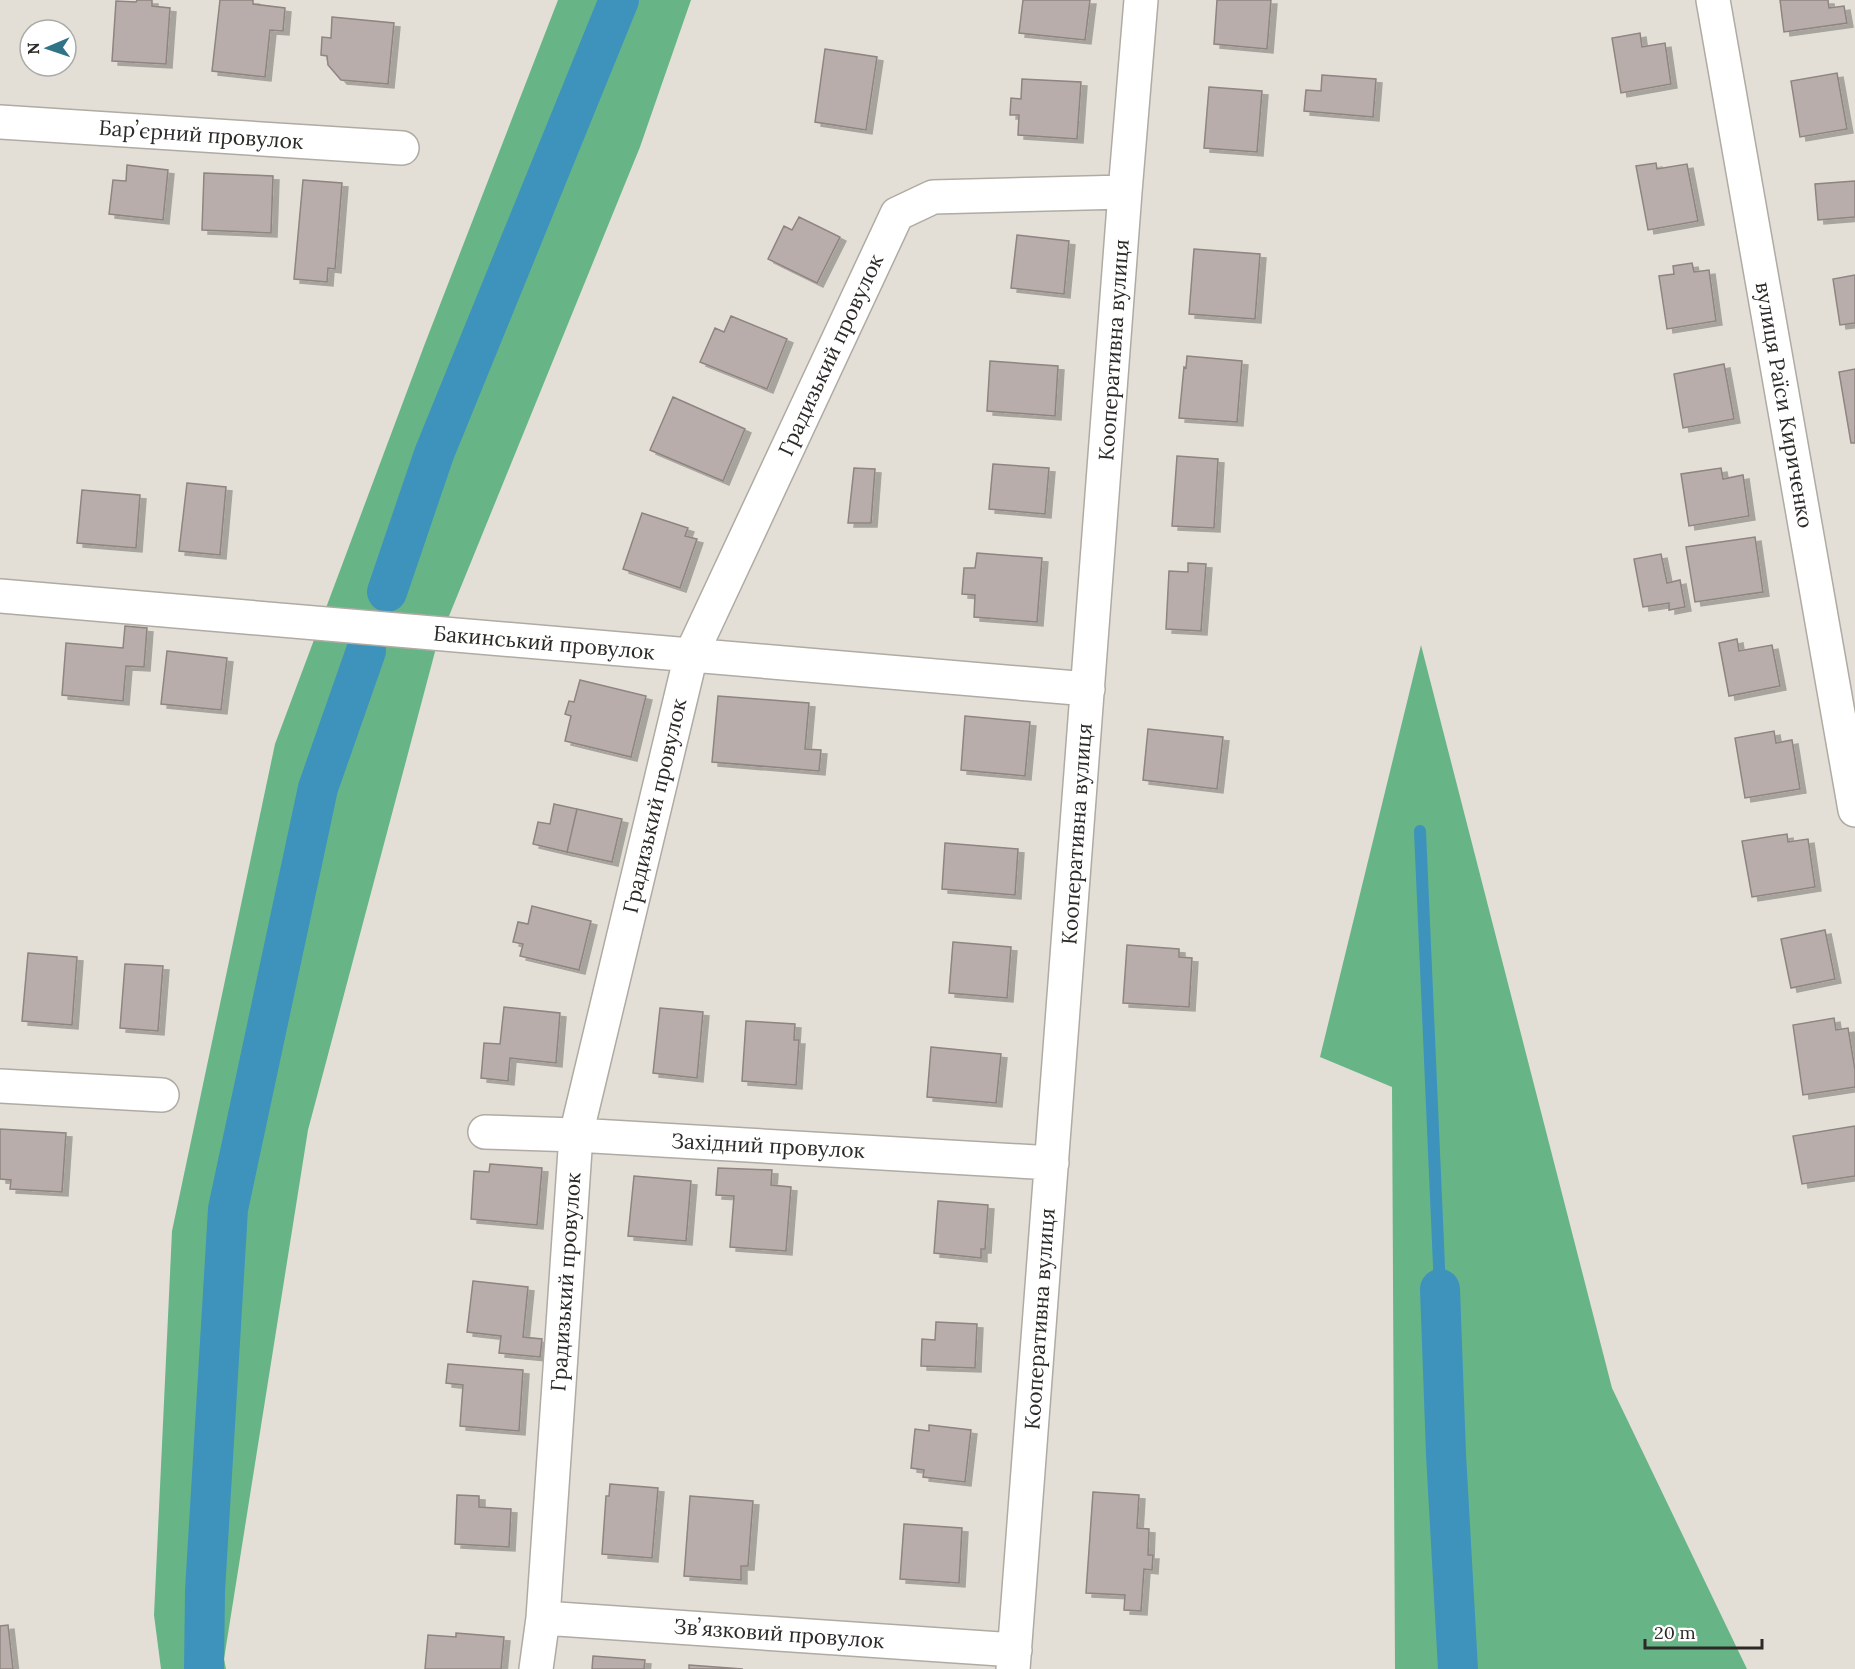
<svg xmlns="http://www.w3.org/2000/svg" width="1855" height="1669" font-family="Lora,serif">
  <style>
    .forest { fill: #67b587 }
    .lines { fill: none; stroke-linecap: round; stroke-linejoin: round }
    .stream { stroke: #3e93bd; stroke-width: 12 }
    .canal { stroke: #3e93bd; stroke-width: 40 }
    .building { fill: #b8adaa; stroke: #8e8480; stroke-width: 1.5; filter: url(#shadow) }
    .minor-casing { stroke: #afaba3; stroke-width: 36 }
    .minor { stroke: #fff; stroke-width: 33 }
    .labels { text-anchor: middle; stroke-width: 4.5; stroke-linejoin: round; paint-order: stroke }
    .street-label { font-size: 21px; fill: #2b2a26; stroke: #fff }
  </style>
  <defs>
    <filter id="shadow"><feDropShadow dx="6" dy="4" stdDeviation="0" flood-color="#0004"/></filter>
  </defs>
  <rect width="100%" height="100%" fill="#e4dfd6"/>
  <!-- forest -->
  <path class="forest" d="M558 0H691L640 147 436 648 308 1130 224 1659 226 1669H161L154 1615 172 1231 275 744 424 346Z
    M1421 645 1612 1388 1747 1669H1395L1392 1087 1320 1057Z"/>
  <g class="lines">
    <!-- stream -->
    <path class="stream" d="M1420 831 1440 1289"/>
    <!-- canal -->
    <path class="canal" d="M387 592 434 454 619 0
      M1440 1289 1446 1454 1458 1669
      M204 1669 205 1591 228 1209 318 788 366 651"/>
  </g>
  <!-- building -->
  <path class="building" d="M137 0H152V6L170 8 166 64 112 61 116 1 136 2Z
    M220 0H253V4L285 8 283 31 270 30 265 77 212 71Z
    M1023 0H1090L1085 40 1019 33Z
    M1217 0H1271L1267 49 1214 44Z
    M1780 0H1828L1829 8 1844 6 1847 23 1784 32Z
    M332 17 394 23 388 84 341 80 328 65 327 56 321 55 322 37 331 38Z
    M1640 33 1642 47 1665 43 1671 84 1621 93 1612 38Z
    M825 49 877 57 866 130 815 122Z
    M1837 73 1847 129 1800 137 1791 81Z
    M1322 75 1376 79 1373 117 1304 111 1306 90 1321 91Z
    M1022 79 1081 82 1077 139 1018 135 1019 115H1010L1011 98 1021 99Z
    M1209 87 1262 91 1257 152 1204 148Z
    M1656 163 1657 169 1687 164 1698 221 1648 230 1636 166Z
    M127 165 168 170 163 220 109 214 113 180 126 181Z
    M204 173 273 176 271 233 202 230Z
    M303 180 342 183 335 269 328 268 327 282 294 279Z
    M1855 181V217L1818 220 1815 184Z
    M799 217 840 237 817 283 768 259 784 226 792 230Z
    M1017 235 1069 241 1064 294 1011 288Z
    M1194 249 1260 254 1255 319 1189 314Z
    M1692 263 1694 272 1709 270 1716 321 1667 329 1659 276 1674 274 1673 266Z
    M1855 275V323L1840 325 1833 279Z
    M731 316 787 339 767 389 700 362 715 328 724 332Z
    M1187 356 1242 361 1237 422 1179 418 1184 367 1186 368Z
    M990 361 1058 366 1055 416 987 411Z
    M1724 364 1734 419 1683 428 1674 374Z
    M1855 369V443H1851L1839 372Z
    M673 397 745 429 723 481 650 450Z
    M1177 456 1218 459 1214 528 1172 526Z
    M993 464 1049 468 1045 514 989 509Z
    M854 468 875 469 871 523H848Z
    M1721 468 1723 479 1743 475 1749 516 1689 526 1681 474Z
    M187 483 226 487 220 555 179 551Z
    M82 490 140 495 136 548 77 543Z
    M642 513 688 528 685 536 697 539 680 588 623 569Z
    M1755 537 1763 592 1695 602 1686 547Z
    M977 553 1042 558 1037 622 974 617 975 595 962 594 964 568H975Z
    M1661 554 1667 583 1680 580 1685 607 1669 610V603L1643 607 1634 559Z
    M1188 563 1206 564 1201 631 1166 629 1169 571 1188 572Z
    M125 626 147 628 144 667 126 666 123 701 62 695 66 643 123 648Z
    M1737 639 1739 651 1772 645 1780 686 1729 696 1719 643Z
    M167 651 227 658 221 710 161 704Z
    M580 680 646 696 631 757 565 741 571 716 565 714 569 701 574 702Z
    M718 696 809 703 805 749 821 750 819 771 712 762Z
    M965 716 1030 722 1025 776 961 770Z
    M1148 729 1223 737 1217 789 1143 780Z
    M1774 731 1776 743 1792 740 1800 789 1745 798 1735 738Z
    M554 804 577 809 567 852 533 844 538 822 550 824Z
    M577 809 622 819 612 862 567 852Z
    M1787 834 1788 842 1808 839 1815 887 1752 897 1742 841Z
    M945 843 1018 849 1015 895 942 889Z
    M532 906 591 921 579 970 520 956 523 944 513 942 518 922 528 924Z
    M1825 930 1835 979 1791 988 1781 939Z
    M953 942 1011 947 1007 998 949 993Z
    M1127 945 1179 949V957L1192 958 1189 1007 1123 1003Z
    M28 953 77 957 72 1025 22 1021Z
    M125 964 163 966 158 1031 120 1028Z
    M504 1007 560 1013 556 1063 510 1058 508 1081 481 1078 484 1043 500 1044Z
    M660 1008 703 1012 697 1078 653 1073Z
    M1834 1018 1836 1030 1848 1028 1855 1070V1087L1803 1095 1793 1025Z
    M746 1021 795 1024 794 1040H799L796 1085 742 1081Z
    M931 1047 1001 1054 996 1103 927 1097Z
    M1855 1126V1176L1802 1184 1793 1136Z
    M0 1129 66 1133 62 1192 10 1189 11 1180 0 1179Z
    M490 1164 542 1168 537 1225 471 1219 474 1171 489 1172Z
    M718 1168 772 1170 771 1185 791 1187 786 1251 730 1247 734 1196 716 1195Z
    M634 1176 691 1181 686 1241 628 1236Z
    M938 1201 988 1205 985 1249H981V1258L934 1253Z
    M473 1281 528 1287 523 1337 542 1339 540 1357 499 1353 501 1336 467 1332Z
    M936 1322 977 1324 975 1368 921 1366 922 1339 935 1340Z
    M448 1364 523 1370 519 1431 460 1426 463 1385 446 1383Z
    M929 1425 971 1430 965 1482 923 1477 924 1470 911 1468 915 1429 929 1431Z
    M610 1484 658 1488 652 1558 602 1554 606 1496H609Z
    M1093 1492 1139 1495 1137 1528 1149 1529 1148 1555H1153L1152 1570 1144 1569 1141 1611 1124 1610 1125 1595 1086 1593Z
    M457 1495 479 1496V1507L511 1509 509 1547 455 1544Z
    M690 1496 753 1501 748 1566H741V1580L684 1576Z
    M904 1524 962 1528 959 1583 900 1579Z
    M8 1625 13 1669H0V1626Z
    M456 1633 504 1637 501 1669H425L428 1635 456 1637Z
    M593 1656 645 1660 644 1669H592Z
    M689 1665 743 1669H689Z"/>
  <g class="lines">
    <!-- minor casing -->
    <g class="minor-casing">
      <path id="minor" d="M1713 0 1855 810
        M0 122 402 148
        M0 596 1088 689
        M0 1086 162 1095
        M485 1132 576 1135 1052 1163
        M543 1618 1015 1650
        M536 1669 543 1618 576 1135 691 655 897 214 933 197 1125 192
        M1013 1669 1125 192 1141 0"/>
    </g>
    <!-- minor -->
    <use href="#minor" class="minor"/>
  </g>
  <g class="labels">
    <!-- street labels -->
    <g class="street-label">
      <text transform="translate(201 135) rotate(4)" y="7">Барʼєрний провулок</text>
      <text transform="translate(1114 350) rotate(-86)" y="7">Кооперативна вулиця</text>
      <text transform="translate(831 355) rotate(-65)" y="7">Градизький провулок</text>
      <text transform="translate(1784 405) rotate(80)" y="7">вулиця Раїси Кириченко</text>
      <text transform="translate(544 643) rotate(5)" y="7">Бакинський провулок</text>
      <text transform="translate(655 806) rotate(-77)" y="7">Градизький провулок</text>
      <text transform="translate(1077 834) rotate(-86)" y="7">Кооперативна вулиця</text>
      <text transform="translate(768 1146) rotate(3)" y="7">Західний провулок</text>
      <text transform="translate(566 1282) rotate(-86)" y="7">Градизький провулок</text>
      <text transform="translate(1040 1319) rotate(-86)" y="7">Кооперативна вулиця</text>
      <text transform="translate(779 1634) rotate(4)" y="7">Звʼязковий провулок</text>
    </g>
  </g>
  <!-- north arrow -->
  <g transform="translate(48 48) rotate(268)"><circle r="28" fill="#ffffff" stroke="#aaaaa8" stroke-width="1.5"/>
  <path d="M0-4.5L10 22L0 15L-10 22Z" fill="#317485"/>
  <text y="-9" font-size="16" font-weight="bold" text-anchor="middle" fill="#2b2a26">N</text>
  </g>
  <!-- scale -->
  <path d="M1645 1639v9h117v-9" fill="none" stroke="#2b2a26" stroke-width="3"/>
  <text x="1654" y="1639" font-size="18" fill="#2b2a26" stroke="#ffffff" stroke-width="4.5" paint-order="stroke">20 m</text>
</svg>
